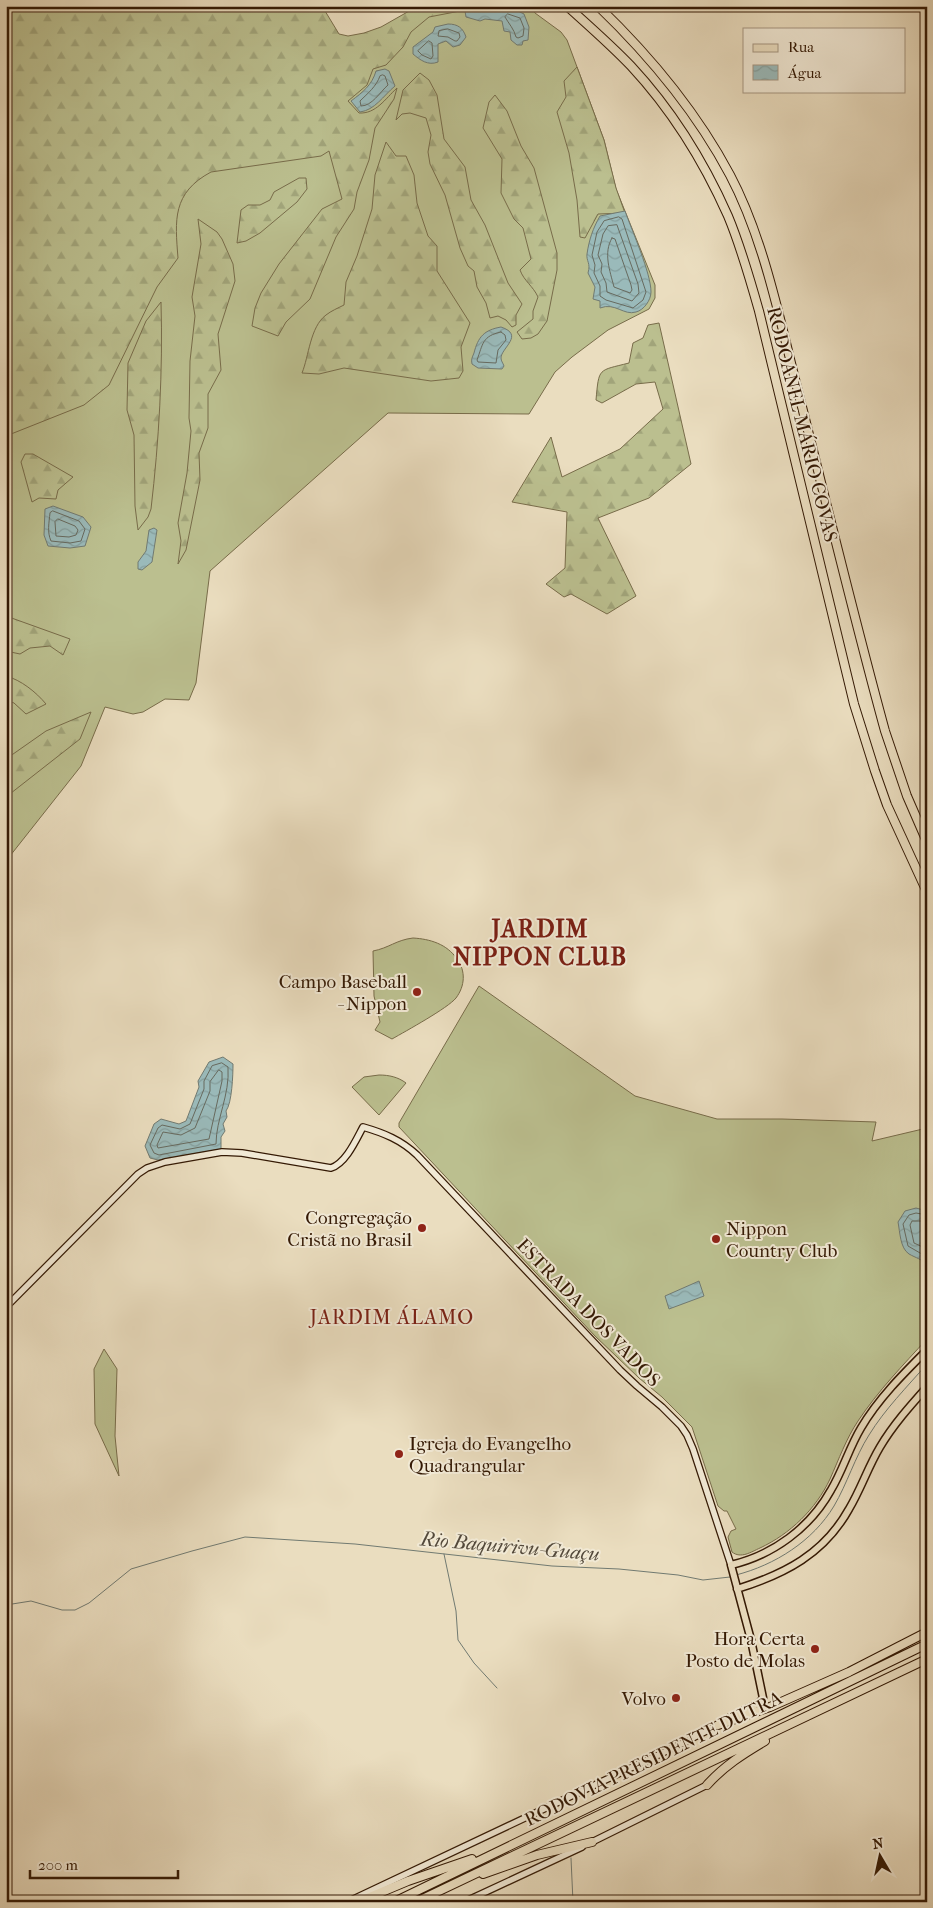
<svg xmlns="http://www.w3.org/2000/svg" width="933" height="1908" font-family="'IM FELL French Canon',serif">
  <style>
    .grass { fill: #bbbf8f; stroke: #786c4a }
    .forest { fill: url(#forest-firs); stroke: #786c4a }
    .water { fill: url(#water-waves); stroke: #717a71 }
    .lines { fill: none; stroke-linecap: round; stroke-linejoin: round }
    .shore { stroke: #676a5f; stroke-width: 1 }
    .stream { stroke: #717a71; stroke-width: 1 }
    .secondary-casing { stroke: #341904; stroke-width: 8 }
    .primary-casing { stroke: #341904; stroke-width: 9 }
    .highway-casing { stroke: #341904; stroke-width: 10 }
    .secondary { stroke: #f1e9d5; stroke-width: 5.5 }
    .primary { stroke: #eaddbf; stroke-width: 6 }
    .highway { stroke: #eaddbf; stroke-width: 8 }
    .poi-dot { fill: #8f2418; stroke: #f1e9d5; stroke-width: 2 }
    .labels { text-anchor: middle; stroke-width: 4; stroke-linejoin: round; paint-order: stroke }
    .street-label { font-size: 19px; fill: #341904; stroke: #f1e9d5 }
    .poi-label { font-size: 19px; fill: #341904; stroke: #f1e9d5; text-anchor: end }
    .neighbourhood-label { font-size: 20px; letter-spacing: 1px; fill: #7a1f14; stroke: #f1e9d5 }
    .water-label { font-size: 20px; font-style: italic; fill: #53493b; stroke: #f1e9d5 }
    .district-label { font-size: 24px; font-weight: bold; letter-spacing: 1px; fill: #7a1f14; stroke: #f1e9d5 }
  </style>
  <defs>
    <pattern id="forest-firs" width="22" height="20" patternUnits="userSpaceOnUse" patternTransform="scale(1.25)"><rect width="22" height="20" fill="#bbbf8f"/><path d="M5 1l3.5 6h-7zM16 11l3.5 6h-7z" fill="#a1a47a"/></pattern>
    <pattern id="water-waves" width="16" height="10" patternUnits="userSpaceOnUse" patternTransform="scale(1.25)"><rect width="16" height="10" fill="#9ababa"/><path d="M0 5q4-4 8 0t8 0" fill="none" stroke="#859f9e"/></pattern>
  </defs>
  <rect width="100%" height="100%" fill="#eaddbf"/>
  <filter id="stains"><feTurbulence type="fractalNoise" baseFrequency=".004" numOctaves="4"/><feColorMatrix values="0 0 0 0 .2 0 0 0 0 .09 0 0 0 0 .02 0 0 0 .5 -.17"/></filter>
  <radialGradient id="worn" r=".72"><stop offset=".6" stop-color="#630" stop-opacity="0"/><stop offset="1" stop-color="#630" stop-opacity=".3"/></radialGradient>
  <!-- grass -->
  <path class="grass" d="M442 6H530L535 13 561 32 567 40 604 140 616 189 655 285V298L649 309 608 330 572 357 555 372 529 414 388 413 210 571 196 683 189 700 165 699 143 712 133 714 105 707 81 766 6 861V424L172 191Z
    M413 938C430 939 447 944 457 959 466 971 465 986 456 998 448 1008 406 1031 392 1039L375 1030 380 1022 374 996 373 951C389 948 396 940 413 938Z
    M479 986 635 1096 717 1119H782L876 1122 872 1141 927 1128V1339C903 1365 878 1391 858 1421 846 1439 839 1459 830 1479 816 1509 790 1534 760 1548 751 1552 741 1559 732 1552L728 1537 731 1531 736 1529 727 1511H724L718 1506 692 1427 662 1397 639 1378 595 1336 399 1127V1123Z
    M379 1075C389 1075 398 1077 406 1083L379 1115 352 1087 364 1077Z
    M104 1349 117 1369 115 1436 119 1476 95 1424 94 1369Z"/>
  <!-- forest -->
  <path class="forest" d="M6 6H322L339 34 348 36 364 33 381 27 418 6H486L429 17 411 32 403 47 386 65 373 69 367 85 348 101 359 113C376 114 385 99 397 88L394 99 375 128 369 160 357 192 354 209 336 237 310 299 286 322 278 336 252 326 255 308 261 293 279 264 322 209 342 199 329 151 321 156 211 172C172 193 175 220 178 258L157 287 109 385 84 405 6 436Z
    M577 67 604 140 616 188 625 213 598 214 585 238 580 237 577 200 569 153 557 112 566 97 564 81Z
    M420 73 429 80 437 95 444 139 465 167 471 200 485 225 508 283 522 304 516 315V325L512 327 506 320 498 316 490 318 486 303 477 287 474 271 468 266 460 248 445 195 430 164 428 152 431 135 426 118 410 113 402 114 396 120 403 90Z
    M495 95 507 111 521 146 534 168 557 253V270L547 321 538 334 531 338 522 339 517 332 533 319V311L538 297C533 286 524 281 520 270L531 259 523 228 514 219 501 193 502 159 483 128 489 102Z
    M386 142 396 156H406L414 175 417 203 428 236 437 246V271L470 323 461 347 463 371 459 378 431 381 344 368 319 374 302 373C309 356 310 327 326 315 331 311 338 308 344 305L346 282 357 256 372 209 375 175Z
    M299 178H306L307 189 297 202 260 233 246 241 237 243 241 210 248 205H260L270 200 274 192Z
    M198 219 217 232 222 239 233 264 235 281 218 334 221 370 208 394V428L199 453 200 480 186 550 178 564 181 541 178 523 187 473 191 431 189 418 190 361 195 316 192 297 201 244Z
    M161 302C163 371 159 441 151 509L148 517 138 530 135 506 134 435 127 410 128 363 146 321Z
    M659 323 691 464 649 498 598 518 636 596 607 614 571 594 564 597 546 584 565 568 567 512 512 502 551 437 562 477 620 449 663 409 655 382 636 384 602 403 596 400C599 367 598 371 629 363L633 343 643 338 648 325Z
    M25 454H33L73 477 58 490 56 499 39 498 32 502 21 462Z
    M6 616 70 639 63 655 50 646 30 648 20 654 6 651Z
    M6 676C21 680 36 692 46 704L26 714 14 703 6 700Z
    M91 712 80 739 6 797V759L46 731Z"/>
  <!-- water -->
  <path class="water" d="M497 6 518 11 524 14 529 27 528 40 523 41 522 45H517L511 40 510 32 504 31 502 21 485 19 480 21 466 17 465 11Z
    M448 24C458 24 463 28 466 37L460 45 453 47 446 41 438 44V62C428 66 420 60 413 54V47L433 32 435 27Z
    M385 69 389 71 395 86C383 96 375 110 360 112L351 101C363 92 372 85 376 71Z
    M625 211C632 231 651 273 651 292 651 300 644 310 636 312 624 316 615 302 600 308V301L593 299 595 287 588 273C591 263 586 261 587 254 589 240 593 228 600 216Z
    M501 327C525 335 501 348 501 358 501 361 503 363 504 366L502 369 478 368 472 364C471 359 472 358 474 353 478 337 484 330 501 327Z
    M53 506 83 517 91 527 85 546 70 548 48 546 44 535 45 509Z
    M154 528 157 530 152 562 142 570 138 569V562L146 551 149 530Z
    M223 1057 233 1064C233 1075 232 1103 226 1111L227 1117 223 1124 225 1131 221 1137V1149L158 1160 150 1158 145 1146 154 1124 161 1119 179 1124 186 1121 199 1087 198 1081 209 1062Z
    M916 1208 927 1211V1265C922 1259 916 1258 909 1254 900 1248 900 1232 898 1222L905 1211Z
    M699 1281 704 1296 669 1309 665 1296Z"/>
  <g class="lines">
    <!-- shore -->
    <path class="shore" d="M508 14 520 18 524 28 523 36 518 38 516 37C514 29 509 24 505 17Z
      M448 29 459 33 460 37 457 41H455L448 37 438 36 439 31Z
      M429 41 432 43 433 56 431 59 422 55 418 51Z
      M383 75 385 76 388 85C380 92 372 106 361 106L360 101C368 93 376 87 380 76Z
      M619 217 622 219 646 292 643 300 633 308 606 300 600 296V286L594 273 595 265 592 255 597 232 604 221Z
      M617 225 638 284 639 293 632 301 607 292 606 283 601 272 602 264 598 255 603 234 608 226Z
      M612 238 615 239 631 285 632 290 630 293 614 287C610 271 603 253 612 238Z
      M501 332 505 335 506 340 498 350 496 363 478 362 477 360C483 344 482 336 501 332Z
      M53 511 79 521 85 529 81 541 70 543 51 541C47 532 49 523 50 513Z
      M58 519 75 526 78 530 76 535 69 537 56 536 55 522Z
      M222 1063 228 1067C230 1095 216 1119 216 1144L159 1155 154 1153 150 1145 158 1128 162 1125 180 1129 190 1124 204 1089V1081L212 1066Z
      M219 1070 222 1072V1081L209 1139 158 1148 157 1145 163 1132 181 1135 195 1128 210 1091V1082Z
      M927 1215 916 1213 909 1215 903 1224 908 1246 927 1257
      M927 1221H912L910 1225 914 1243 927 1249"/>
    <!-- stream -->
    <path class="stream" d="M444 1554 456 1611 458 1640 474 1663 497 1688
      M736 1575C775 1565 813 1541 834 1506 847 1484 855 1457 869 1435 885 1409 907 1387 927 1364
      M6 1605 31 1601 62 1610H75L89 1603 131 1569 192 1551 245 1537 355 1544 552 1566 619 1569 678 1575 703 1580 730 1577
      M571 1858 573 1902"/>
    <!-- secondary casing -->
    <g class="secondary-casing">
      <path id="secondary" d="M6 1307 138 1174 147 1168 165 1162 222 1152 242 1153 331 1168C346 1163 356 1140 363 1127 384 1133 401 1140 417 1155L620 1370 637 1386 662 1407 681 1426 687 1435 693 1449 731 1565
        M590 1843 707 1785
        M347 1902 673 1748 718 1725
        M464 1902 582 1847"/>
    </g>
    <!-- primary casing -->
    <g class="primary-casing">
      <path id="primary" d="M737 1589C785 1574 824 1554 849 1509 861 1489 868 1467 880 1447 893 1425 910 1406 927 1387
        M729 1718 759 1703 763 1698 751 1640 731 1565C773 1555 810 1528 831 1490 843 1470 849 1448 861 1428 878 1399 903 1374 927 1350"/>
    </g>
    <!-- highway casing -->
    <g class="highway-casing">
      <path id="highway" d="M567 6C588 25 611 45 631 66 671 109 704 162 728 216 741 247 750 279 759 311L854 704 875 771 887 805 927 892
        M598 6C650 56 696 111 730 175 764 239 780 321 798 391 827 505 854 618 885 731L907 796 927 842
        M718 1725 770 1707 849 1672 927 1632
        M707 1785C724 1766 743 1754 765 1741
        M483 1874 537 1855 592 1842
        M358 1902 408 1881 472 1859
        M394 1902 927 1644
        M416 1902 927 1659"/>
    </g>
    <!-- secondary -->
    <use href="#secondary" class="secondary"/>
    <!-- primary -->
    <use href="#primary" class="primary"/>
    <!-- highway -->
    <use href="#highway" class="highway"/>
  </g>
  <!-- markers -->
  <g class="poi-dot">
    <circle cx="417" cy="992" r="5"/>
    <circle cx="422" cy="1228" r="5"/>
    <circle cx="716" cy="1239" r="5"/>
    <circle cx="399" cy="1454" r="5"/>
    <circle cx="815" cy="1649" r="5"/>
    <circle cx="676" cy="1698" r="5"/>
  </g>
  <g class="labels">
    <!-- street labels -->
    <g class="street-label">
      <text transform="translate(803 424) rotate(76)" y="7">RODOANEL MÁRIO COVAS</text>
      <text transform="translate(589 1312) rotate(46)" y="7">ESTRADA DOS VADOS</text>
      <text transform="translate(653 1758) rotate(-26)" y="7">RODOVIA PRESIDENTE DUTRA</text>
    </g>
    <!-- poi labels -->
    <g class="poi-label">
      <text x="407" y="988">Campo Baseball<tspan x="407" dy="22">- Nippon</tspan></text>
      <text x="412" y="1224">Congregação<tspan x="412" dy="22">Cristã no Brasil</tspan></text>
      <text x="726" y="1235" text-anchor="start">Nippon<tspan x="726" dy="22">Country Club</tspan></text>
      <text x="409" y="1450" text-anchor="start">Igreja do Evangelho<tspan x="409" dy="22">Quadrangular</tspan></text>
      <text x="805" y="1645">Hora Certa<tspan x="805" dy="22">Posto de Molas</tspan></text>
      <text x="666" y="1705">Volvo</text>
    </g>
    <!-- neighbourhood labels -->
    <g class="neighbourhood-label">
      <text x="392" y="1324">JARDIM ÁLAMO</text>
    </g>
    <!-- water labels -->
    <g class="water-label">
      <text transform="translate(510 1546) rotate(5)" y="7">Rio Baquirivu-Guaçu</text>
    </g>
    <!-- district labels -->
    <g class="district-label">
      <text x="540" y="937">JARDIM<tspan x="540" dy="28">NIPPON CLUB</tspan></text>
    </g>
  </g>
  <!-- margin -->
  <rect width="933" height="1908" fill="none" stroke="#eaddbf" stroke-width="25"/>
  <rect x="8" y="8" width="918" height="1893" fill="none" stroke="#341904" stroke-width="2.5"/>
  <rect x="12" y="12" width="908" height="1883" fill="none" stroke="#341904"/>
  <!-- legend -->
  <rect x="743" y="28" width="162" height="65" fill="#f1e9d5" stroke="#a59681"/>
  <rect x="753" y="44" width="25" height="8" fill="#eaddbf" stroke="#a59681"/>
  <text x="788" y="52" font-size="15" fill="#341904">Rua</text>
  <rect x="753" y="65" width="25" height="15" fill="url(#water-waves)" stroke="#a59681"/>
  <text x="788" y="78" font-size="15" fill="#341904">Água</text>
  <!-- north arrow -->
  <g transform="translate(880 1856) rotate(351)" stroke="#f1e9d5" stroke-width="4" paint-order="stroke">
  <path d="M0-4L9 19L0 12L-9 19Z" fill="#341904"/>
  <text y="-8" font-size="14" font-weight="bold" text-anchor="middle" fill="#341904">N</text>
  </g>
  <!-- scale -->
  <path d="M30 1870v8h148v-8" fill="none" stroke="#341904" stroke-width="2.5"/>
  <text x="38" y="1870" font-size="15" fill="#341904" stroke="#f1e9d5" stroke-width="4" paint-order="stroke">200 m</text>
  <rect width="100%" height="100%" filter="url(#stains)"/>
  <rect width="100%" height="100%" fill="url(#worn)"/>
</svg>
